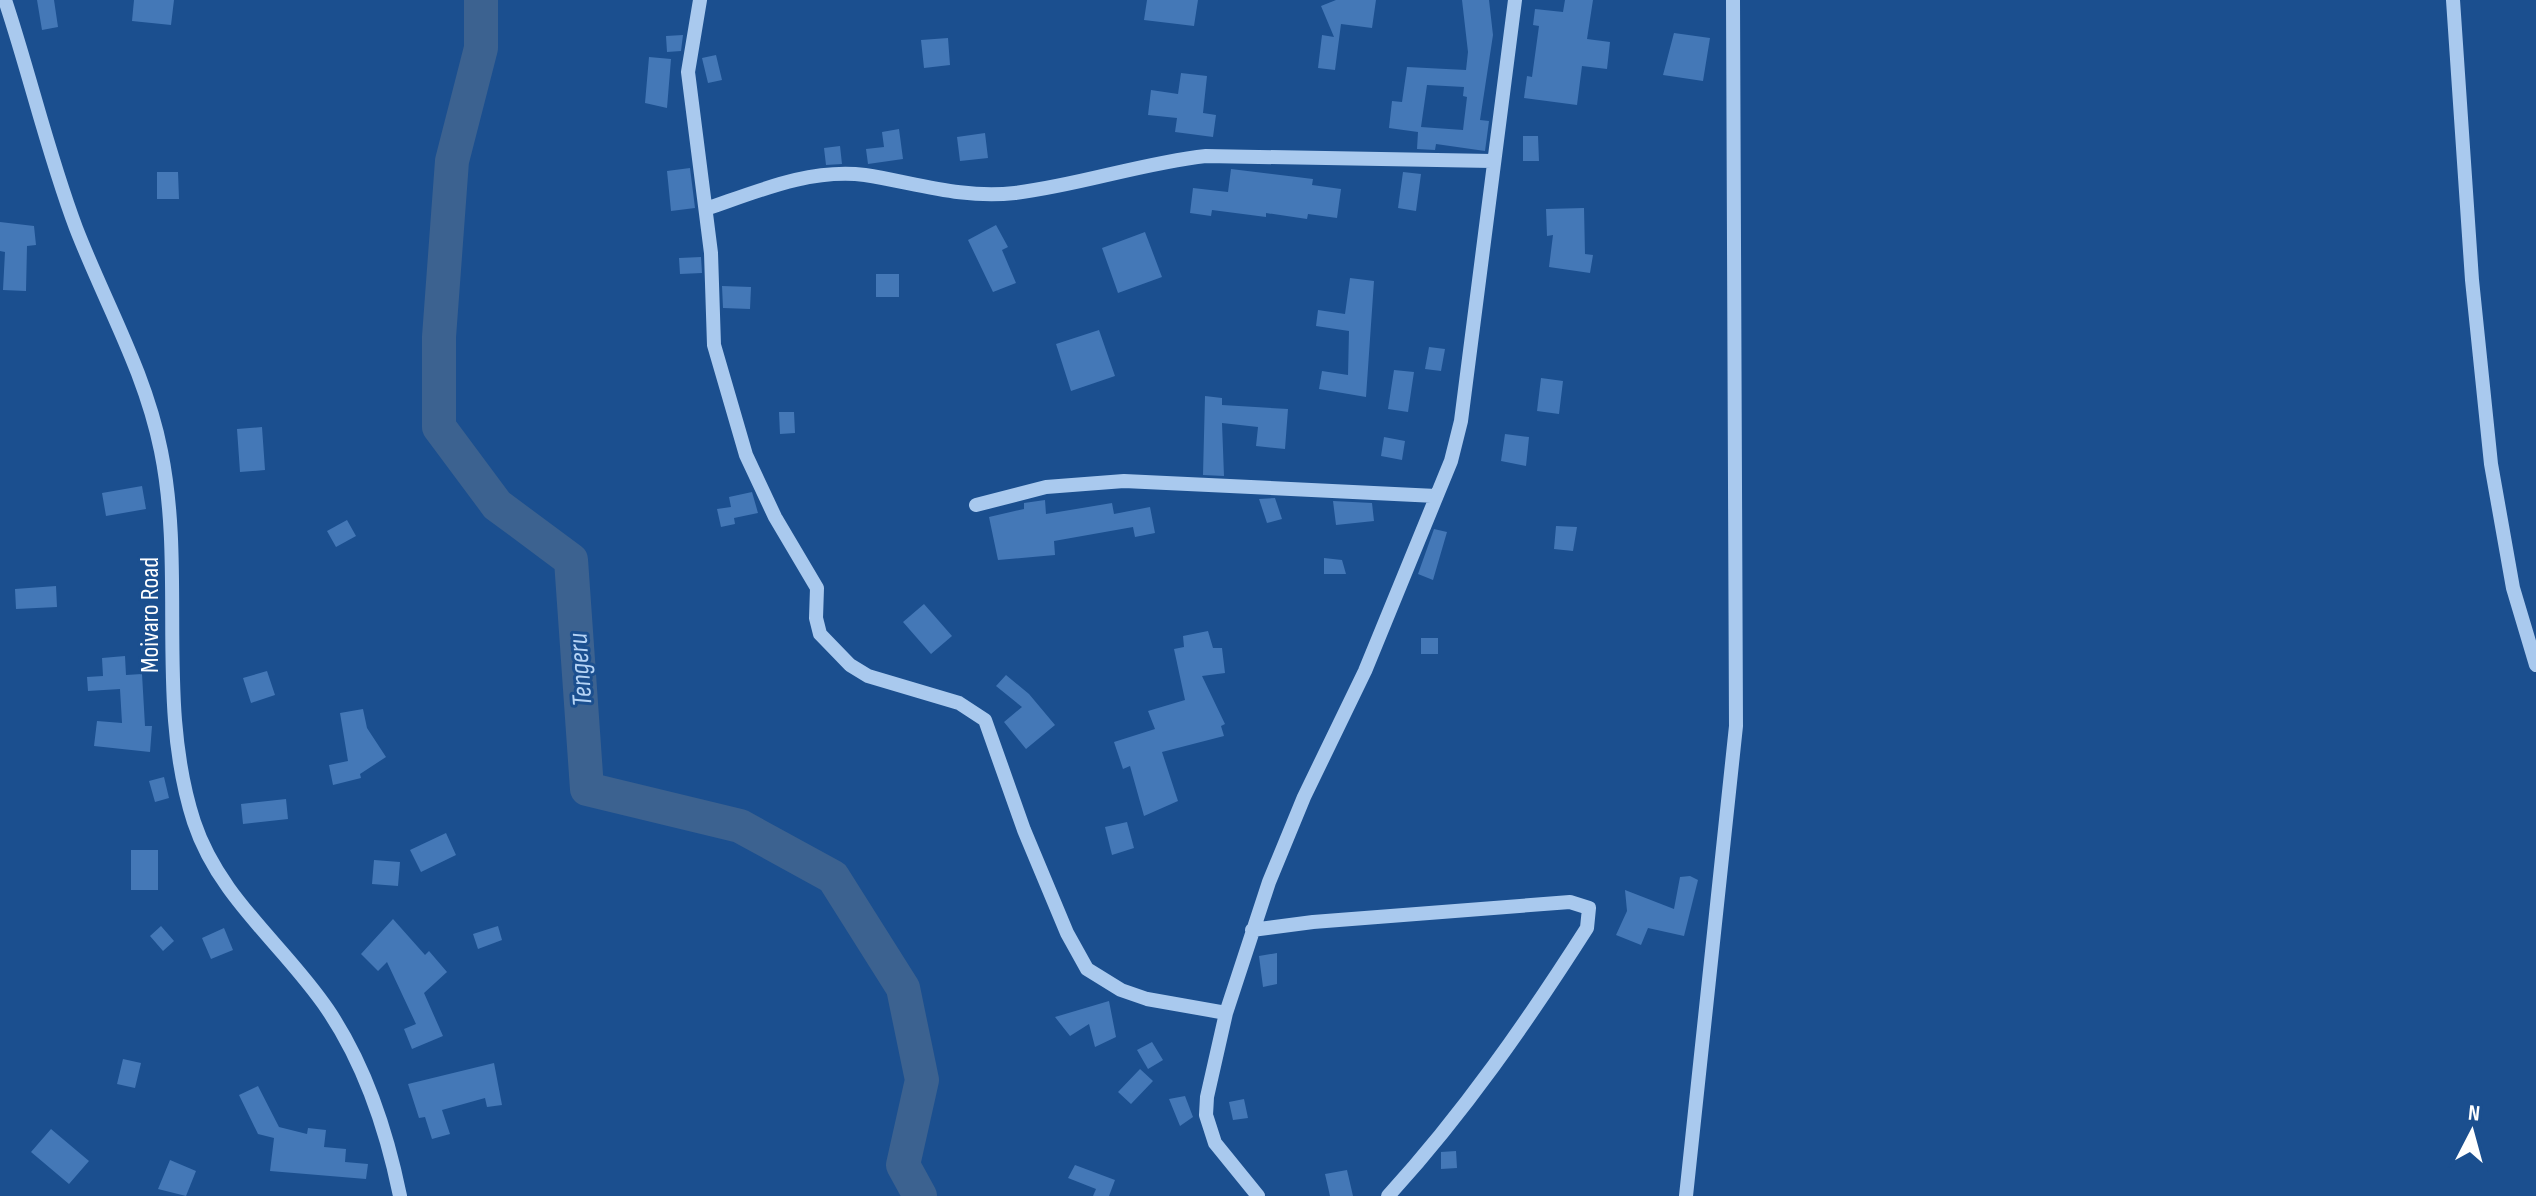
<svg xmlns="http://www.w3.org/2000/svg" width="2536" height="1196" font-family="'Sofia Sans Condensed',sans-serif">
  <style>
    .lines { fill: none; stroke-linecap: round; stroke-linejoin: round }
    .river { stroke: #3c6290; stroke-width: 34 }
    .building { fill: #4478b7; fill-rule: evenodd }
    .minor { stroke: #a9c9ee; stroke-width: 14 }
    .labels { text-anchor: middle; stroke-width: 6; stroke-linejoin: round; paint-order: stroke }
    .street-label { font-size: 26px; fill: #fff; stroke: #1b4f8f }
    .water-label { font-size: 28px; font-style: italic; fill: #b5d3f5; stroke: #1b4f8f }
  </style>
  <rect width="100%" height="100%" fill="#1b4f8f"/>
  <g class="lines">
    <!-- river -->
    <path class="river" d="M481 0V48L452 161 439 337V427L497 505 571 560 587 789 740 826 833 877 903 988 922 1080 903 1165 920 1196"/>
  </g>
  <!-- building -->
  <path class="building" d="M37 0H54L58 27 42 30Z
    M134 0H174L171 25 132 21Z
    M1147 0H1198L1194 26 1144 20Z
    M1336 0H1376L1372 28 1341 24 1335 70 1318 68 1322 35 1334 37 1321 6Z
    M1462 0H1489L1493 35 1480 120 1489 121 1485 151 1436 144 1435 150 1417 149 1418 132 1389 128 1392 101 1402 102 1407 67 1466 70 1468 52ZM1427 85 1464 87 1463 96 1467 97 1463 130 1421 127Z
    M1565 0H1593L1587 39 1610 42 1607 69 1582 66 1577 105 1524 98 1527 76 1532 77 1539 26 1533 25 1535 9 1563 12Z
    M1674 33 1710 38 1703 81 1663 75Z
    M683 35 681 51 667 52 666 36Z
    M948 38 950 65 924 68 921 40Z
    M716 55 722 80 708 83 702 58Z
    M649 57 671 59 667 108 645 103Z
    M1181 73 1207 76 1203 113 1216 115 1213 137 1175 132 1177 118 1148 115 1151 90 1178 94Z
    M899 129 903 159 868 164 866 149 884 147 882 132Z
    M985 133 988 158 960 161 957 137Z
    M1523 136H1538L1539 161H1523Z
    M840 146 842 164 826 165 824 148Z
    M690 168 695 208 671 211 667 171Z
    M1231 169 1313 179 1312 185 1341 189 1337 218 1308 214 1307 219 1266 213V217L1212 210 1211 216 1190 213 1193 188 1228 192Z
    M157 172H178L179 199H157Z
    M1403 172 1421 174 1416 211 1398 208Z
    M1584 208 1585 254 1593 255 1590 273 1549 267 1553 235 1547 236 1546 209Z
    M0 222 34 226 36 245 27 246 26 291 3 290 5 252 0 251Z
    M996 225 1008 247 1002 250 1016 283 993 292 968 240Z
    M1145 232 1162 277 1118 293 1102 248Z
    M701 257 702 273 680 274 679 258Z
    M876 274H899V297H876Z
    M1350 278 1374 281 1366 397 1319 389 1322 371 1348 375 1349 331 1316 326 1318 310 1345 314Z
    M722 286 751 287 750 309 723 308Z
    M1099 330 1115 376 1071 391 1056 344Z
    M1429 347 1445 349 1441 371 1425 369Z
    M1394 370 1414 372 1408 412 1388 409Z
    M1541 378 1563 381 1559 414 1537 411Z
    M1205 396 1222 398V405L1288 409 1285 449 1256 446 1258 427 1222 423 1224 476 1203 475Z
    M779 412H794L795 433 780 434Z
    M262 427 265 470 240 472 237 429Z
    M1505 434 1529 437 1526 466 1501 461Z
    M1384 437 1405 441 1402 460 1381 456Z
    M142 486 146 509 106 516 102 493Z
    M752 492 758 513 734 518 735 524 721 527 717 509 731 507 729 497Z
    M1275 498 1282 519 1267 523 1259 499Z
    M1045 500 1046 514 1112 503 1114 514 1150 507 1155 533 1135 537 1133 527 1054 541 1055 555 998 560 989 517 1024 509V503Z
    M1333 501 1372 503 1374 521 1336 525Z
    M347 520 356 536 336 547 327 531Z
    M1556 526 1577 527 1573 551 1554 549Z
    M1434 529 1447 532 1433 580 1418 574Z
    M1324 558 1342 560 1346 574H1324Z
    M56 586 57 607 16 609 15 589Z
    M924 604 952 636 931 654 903 622Z
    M1208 631 1213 648H1222L1225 673 1202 676 1225 724 1221 726 1224 736 1162 752 1178 801 1144 816 1130 766 1123 769 1114 742 1155 729 1148 711 1185 700 1174 649 1184 647 1183 636Z
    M1421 638H1438V654H1421Z
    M125 656 126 675 142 674 145 726H152L150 752 94 746 97 721 122 723 120 689 88 691 87 677 103 676 102 658Z
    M267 671 275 695 251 703 243 678Z
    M1006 675 1029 694 1055 725 1026 749 1004 722 1022 707 996 686Z
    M363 709 367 728 386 757 360 774 361 778 333 785 329 765 348 761 340 713Z
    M164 777 169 798 155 802 149 781Z
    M286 799 288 819 243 824 241 804Z
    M1127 822 1134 848 1112 855 1105 827Z
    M446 833 456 855 421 872 410 850Z
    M131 850H158V890H131Z
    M374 860 400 862 398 886 372 884Z
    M1690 876 1698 880 1684 936 1648 928 1641 945 1616 935 1627 911 1625 890 1674 909 1680 877Z
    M393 919 425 955 429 951 447 972 424 993 443 1036 412 1049 404 1029 416 1024 387 962 378 971 361 954Z
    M161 926 174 941 163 951 150 936Z
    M498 926 502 940 478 949 473 934Z
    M224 928 233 950 211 959 202 938Z
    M1277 953V984L1263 987 1259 956Z
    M1109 1001 1116 1037 1095 1047 1089 1024 1070 1036 1055 1017Z
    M1152 1042 1163 1060 1148 1069 1137 1050Z
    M123 1059 141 1063 135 1088 117 1084Z
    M494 1063 502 1105 487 1107 485 1098 442 1110 450 1134 432 1139 425 1117 419 1118 408 1084Z
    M1140 1069 1153 1081 1131 1104 1118 1092Z
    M258 1086 279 1127 307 1134 308 1128 326 1130 324 1147 346 1149 345 1162 368 1164 366 1179 270 1171 274 1138 258 1134 239 1095Z
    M1185 1096 1193 1117 1180 1126 1169 1099Z
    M1244 1099 1248 1118 1233 1120 1229 1102Z
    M51 1129 89 1161 69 1184 31 1152Z
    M1456 1151 1457 1168 1441 1169V1152Z
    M170 1160 196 1171 186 1196 158 1189Z
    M1075 1165 1115 1180 1109 1196H1093L1096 1189 1068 1178Z
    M1347 1170 1353 1196H1330L1325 1174Z"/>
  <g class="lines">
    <!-- minor -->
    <path class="minor" d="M5 0C30 75 48 154 76 228 105 303 145 371 161 451 186 574 155 702 194 822 219 898 285 946 328 1010 365 1065 387 1132 400 1196
      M700 0 688 72 711 253 714 345 746 455 775 517 817 588 816 618 820 634 850 665 868 676 959 703 985 720 1024 830 1067 933 1087 969 1121 990 1147 999 1226 1013
      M2453 0 2472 280 2491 464 2513 588 2536 665
      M706 209C756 192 810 168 865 175 916 183 962 199 1015 193 1080 185 1142 163 1206 156L1492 161
      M976 505 1046 487 1124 481 1436 496
      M1252 930 1313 922 1570 902 1589 908 1587 928C1527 1022 1463 1114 1388 1196
      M1258 1196 1215 1143 1206 1115 1207 1097 1226 1013 1269 882 1304 797 1365 671 1451 461 1461 421 1515 0
      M1686 1196 1736 726 1733 0"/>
  </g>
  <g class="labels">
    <!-- street labels -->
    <g class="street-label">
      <text transform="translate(149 615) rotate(-90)" y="9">Moivaro Road</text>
    </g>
    <!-- water labels -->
    <g class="water-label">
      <text transform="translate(579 670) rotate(-94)" y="10">Tengeru</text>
    </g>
  </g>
  <!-- north arrow -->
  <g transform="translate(2472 1132) rotate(6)" stroke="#1b4f8f" stroke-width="6" paint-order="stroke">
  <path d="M0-6L14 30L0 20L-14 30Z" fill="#ffffff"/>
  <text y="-12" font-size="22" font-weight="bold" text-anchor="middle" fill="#ffffff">N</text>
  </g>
</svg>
